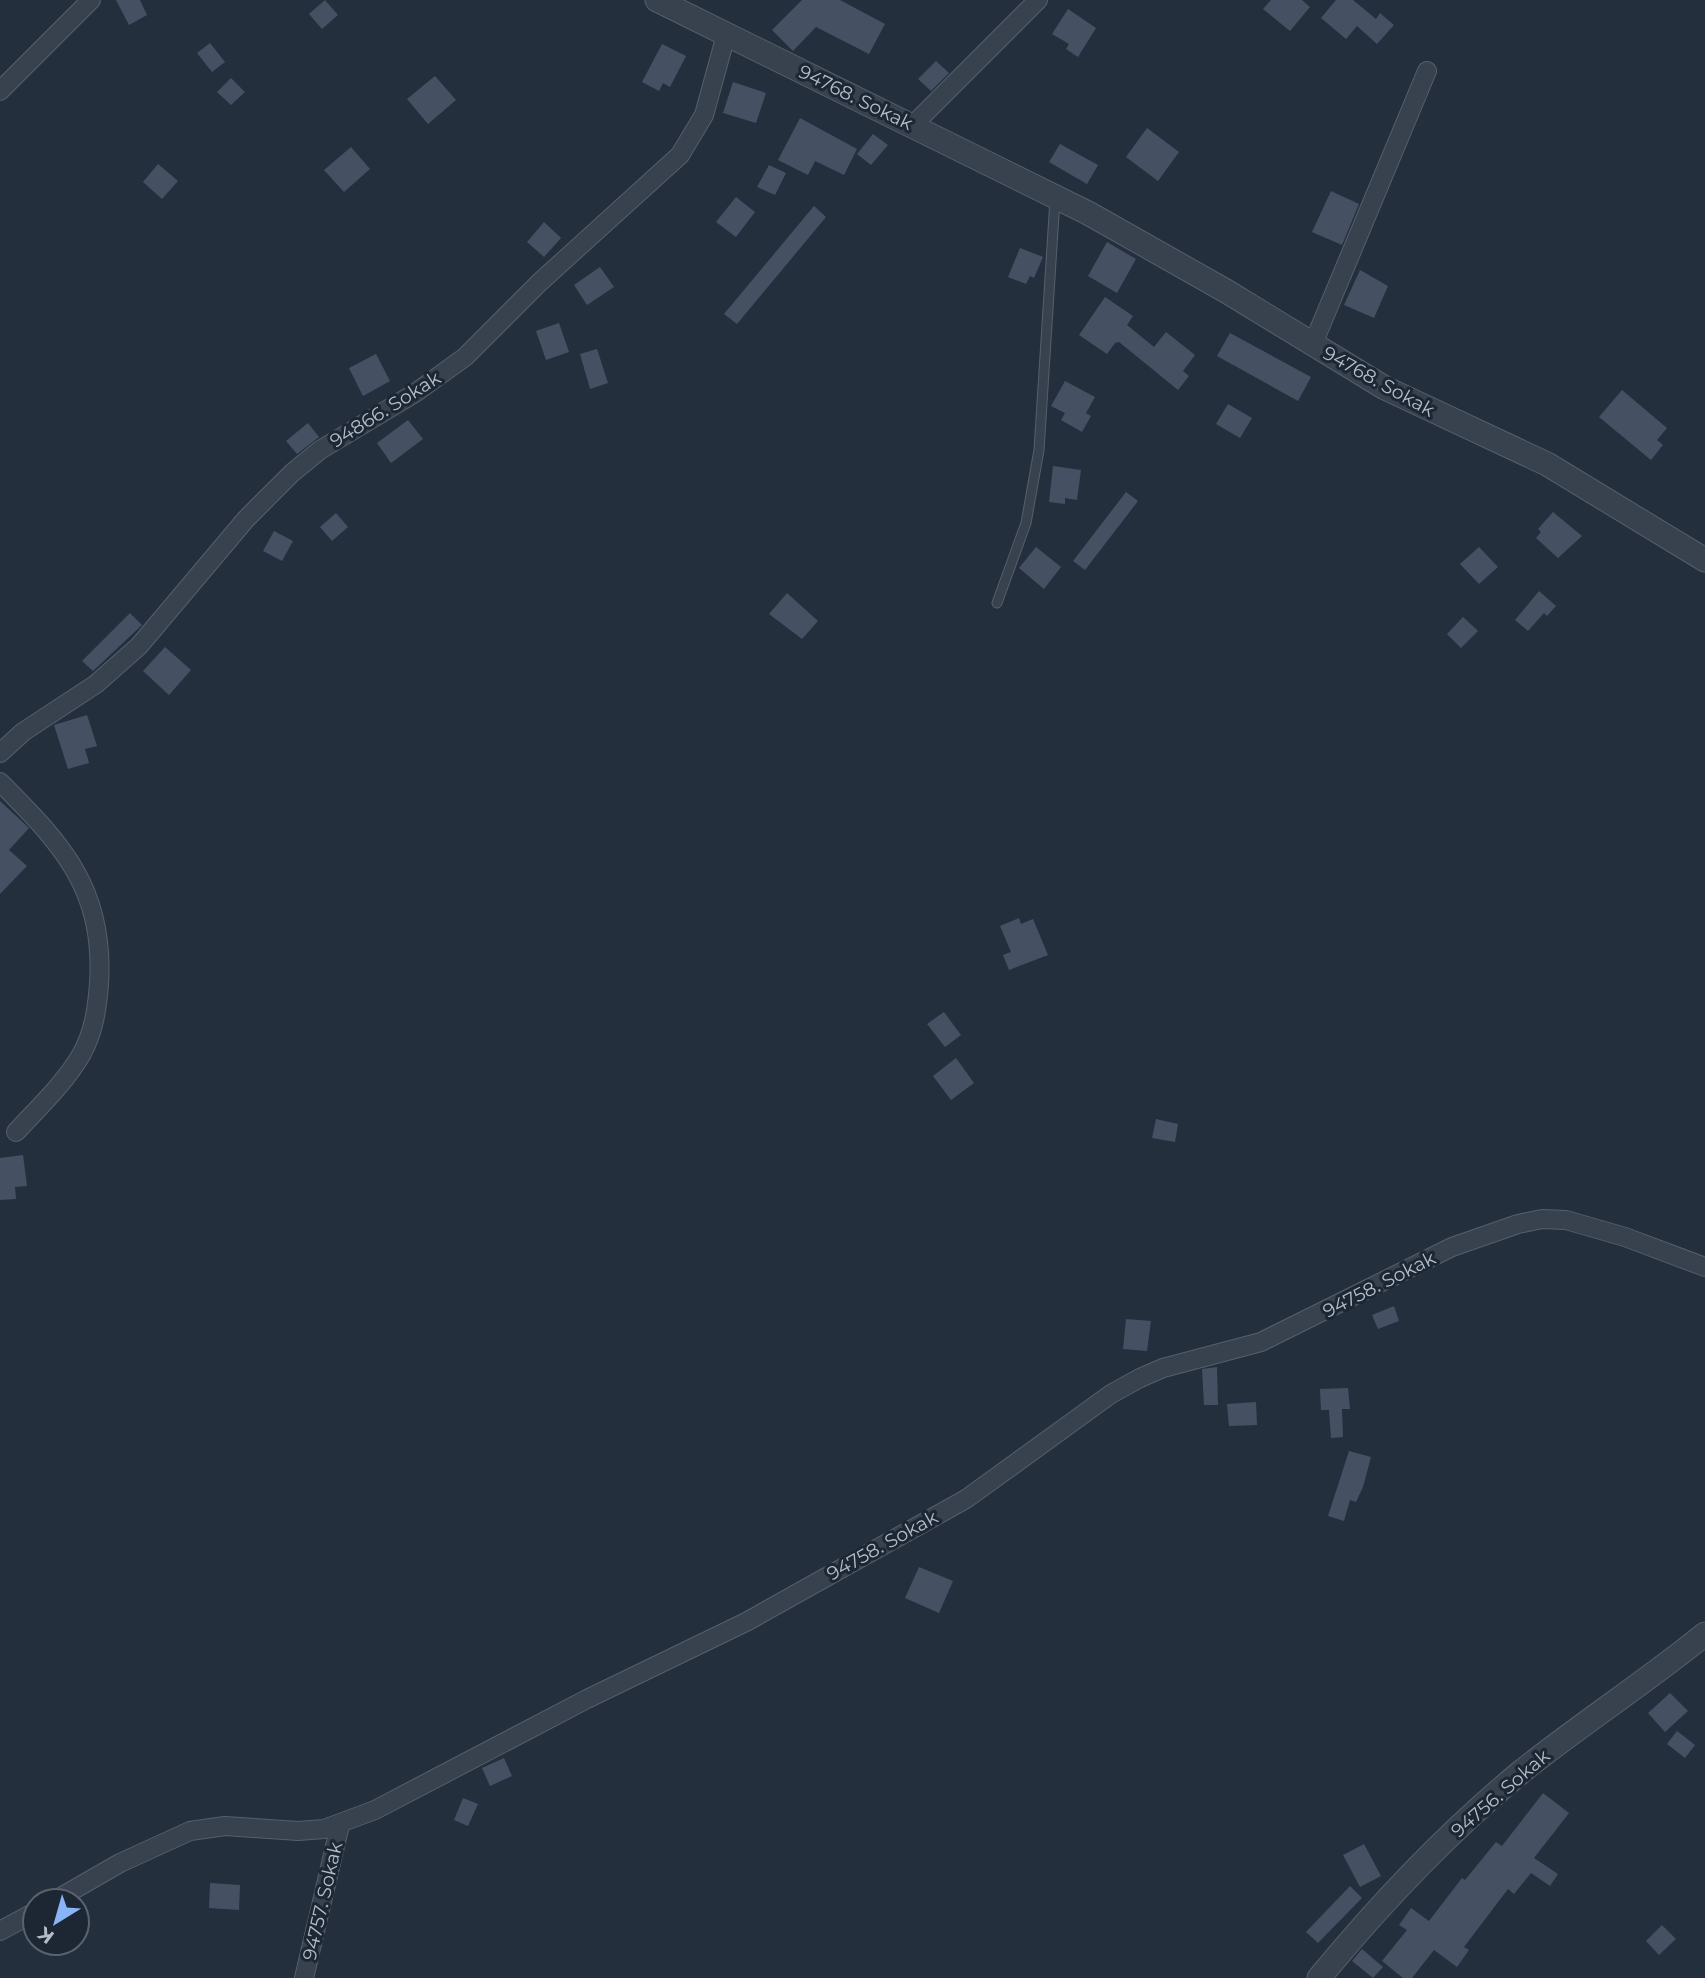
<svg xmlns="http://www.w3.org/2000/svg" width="1705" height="1978" font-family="Montserrat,sans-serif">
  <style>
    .building { fill: #455162 }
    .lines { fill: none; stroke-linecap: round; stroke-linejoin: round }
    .service-casing { stroke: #565f6c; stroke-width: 11 }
    .minor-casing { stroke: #565f6c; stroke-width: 20 }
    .tertiary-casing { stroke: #565f6c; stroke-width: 25 }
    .service { stroke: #38414e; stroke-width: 9 }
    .minor { stroke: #38414e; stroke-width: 18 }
    .tertiary { stroke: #38414e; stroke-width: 23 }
    .labels { text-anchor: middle; stroke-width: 6; stroke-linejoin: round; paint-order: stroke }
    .street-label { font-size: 19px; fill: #b4bcc9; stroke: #1d2633 }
  </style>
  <rect width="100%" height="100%" fill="#242f3e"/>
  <!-- building -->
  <path class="building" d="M116 0H140L147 15 129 25Z
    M325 0 338 15 322 29 309 14Z
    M802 0H840L885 24 869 54 816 27 793 51 772 30Z
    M1271 0H1302L1310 7 1290 31 1263 9Z
    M1336 0H1353L1376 19 1380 13 1394 25 1377 44 1357 26 1346 39 1321 18Z
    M1068 9 1096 28 1078 57 1066 49 1069 44 1052 34Z
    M210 43 225 62 212 72 197 53Z
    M662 44 686 56 670 87 663 83 659 91 642 82Z
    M936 61 949 73 931 91 918 79Z
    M435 76 456 100 428 124 407 99Z
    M231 78 245 92 231 105 217 92Z
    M733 82 766 93 756 123 723 113Z
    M800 118 857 149 844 175 815 161 808 175 778 160Z
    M1147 128 1179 152 1158 181 1126 157Z
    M873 134 888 145 871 165 857 154Z
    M1060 144 1098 165 1087 184 1049 162Z
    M351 147 370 169 344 192 324 170Z
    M158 164 178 181 162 199 143 182Z
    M769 165 786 173 775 195 757 187Z
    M1331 191 1359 204 1342 245 1312 232Z
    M736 197 755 212 736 237 716 222Z
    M814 206 826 217 737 324 724 314Z
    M544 222 561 238 544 257 527 242Z
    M1107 242 1136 259 1117 293 1088 276Z
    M1020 248 1043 257 1034 278 1030 276 1026 284 1008 277Z
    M600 267 614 287 587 305 574 285Z
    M1360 270 1388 286 1374 318 1344 305Z
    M1105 297 1133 316 1127 325 1154 347 1166 332 1195 355 1183 371 1189 376 1178 390 1119 342 1115 343 1107 354 1079 335Z
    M559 323 569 352 546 360 536 331Z
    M1230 333 1311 377 1298 401 1217 356Z
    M597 349 608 383 590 389 580 354Z
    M376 354 390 381 363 396 349 368Z
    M1065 381 1095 397 1086 413 1091 416 1082 432 1061 420 1065 413 1051 406Z
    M1622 390 1667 428 1657 440 1663 445 1651 460 1599 417Z
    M1228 404 1252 418 1240 438 1216 424Z
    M408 420 423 439 391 463 377 443Z
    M308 423 319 437 297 454 286 441Z
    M1053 466 1081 470 1077 500 1065 498V504L1049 502Z
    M1126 492 1138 501 1085 570 1073 561Z
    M1553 512 1582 536 1558 558 1536 538 1541 532 1538 529Z
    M336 513 348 527 332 541 320 527Z
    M274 531 293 541 282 561 263 551Z
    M1036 547 1061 567 1044 589 1019 568Z
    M1479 547 1498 567 1479 584 1460 564Z
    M1539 591 1556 606 1547 616 1544 613 1528 631 1515 620Z
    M787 593 818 621 802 639 769 614Z
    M130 613 142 625 93 671 82 661Z
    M1463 617 1478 631 1461 648 1447 634Z
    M165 647 191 670 169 695 143 671Z
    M87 715 97 746 85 749 89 763 68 769 54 725Z
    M0 801 29 828 9 850 27 866 0 894Z
    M1019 918 1021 924 1033 919 1048 955 1009 970 1003 955 1011 952 1000 926Z
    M944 1012 961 1035 945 1047 927 1024Z
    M956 1058 974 1083 951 1100 933 1076Z
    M1156 1119 1178 1124 1175 1142 1152 1138Z
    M23 1155 27 1186 15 1187 16 1199 0 1200V1158Z
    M1394 1306 1399 1321 1378 1329 1372 1315Z
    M1126 1319 1151 1321 1147 1351 1123 1349Z
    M1217 1367 1218 1405H1204L1202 1369Z
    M1348 1388 1350 1409H1342L1343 1437 1331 1438 1329 1410H1321L1320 1389Z
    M1256 1402 1257 1425 1229 1426 1227 1404Z
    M1349 1451 1371 1457 1363 1487 1356 1502 1350 1500 1344 1521 1328 1516Z
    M919 1567 953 1581 939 1613 905 1598Z
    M1670 1693 1688 1711 1665 1732 1648 1713Z
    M1677 1731 1695 1745 1685 1758 1667 1744Z
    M504 1758 512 1776 490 1786 482 1768Z
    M1543 1793 1569 1813 1534 1858 1558 1874 1550 1886 1531 1873 1514 1894 1508 1889 1464 1947 1469 1950 1457 1967 1434 1950 1412 1978H1403L1382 1961 1407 1930 1399 1925 1411 1908 1429 1921 1462 1878 1465 1880 1496 1842 1502 1846Z
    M463 1798 478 1804 468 1826 454 1820Z
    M1364 1844 1381 1876 1360 1887 1343 1855Z
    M210 1883 240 1885 239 1910 209 1908Z
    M1350 1886 1362 1898 1318 1943 1306 1932Z
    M1662 1925 1676 1939 1659 1955 1646 1941Z
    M1362 1949 1383 1967 1373 1978 1352 1961Z"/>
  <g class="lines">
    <!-- service casing -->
    <g class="service-casing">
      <path id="service" d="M997 603 1026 523 1039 450 1055 199"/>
    </g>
    <!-- minor casing -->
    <g class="minor-casing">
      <path id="minor" d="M0 91 91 0
        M913 125 1038 0
        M1313 344 1427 71
        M0 753 23 732 96 684 139 646 246 519 292 473 320 450 415 393 465 357 540 282 680 155 704 115 726 35
        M0 782C62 844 105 889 99 984 97 1009 94 1032 81 1055 64 1084 38 1108 16 1132
        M54 1901 120 1863 190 1831 225 1826 298 1831 324 1829 375 1810 587 1699 746 1622 966 1499 1111 1394 1140 1378 1163 1368 1261 1342 1452 1247 1518 1224 1542 1219 1566 1220 1625 1237 1705 1267
        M0 1931 35 1912
        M304 1978 340 1825"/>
    </g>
    <!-- tertiary casing -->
    <g class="tertiary-casing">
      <path id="tertiary" d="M657 0 1088 213 1226 291 1385 388 1547 464 1705 560
        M1319 1978C1380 1904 1447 1833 1521 1772 1581 1724 1646 1682 1705 1634"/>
    </g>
    <!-- service -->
    <use href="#service" class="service"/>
    <!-- minor -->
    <use href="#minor" class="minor"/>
    <!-- tertiary -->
    <use href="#tertiary" class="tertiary"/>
  </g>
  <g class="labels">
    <!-- street labels -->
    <g class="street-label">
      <text transform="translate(856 97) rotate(26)" y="7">94768. Sokak</text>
      <text transform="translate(1379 381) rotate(29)" y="7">94768. Sokak</text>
      <text transform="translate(385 409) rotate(-32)" y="7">94866. Sokak</text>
      <text transform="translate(1379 1284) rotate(-27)" y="7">94758. Sokak</text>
      <text transform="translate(882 1545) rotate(-29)" y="7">94758. Sokak</text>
      <text transform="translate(1500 1793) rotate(-41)" y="7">94756. Sokak</text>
      <text transform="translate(322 1901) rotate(-77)" y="7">94757. Sokak</text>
    </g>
  </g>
  <!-- north arrow -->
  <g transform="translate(56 1922) rotate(217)"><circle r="33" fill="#1d2633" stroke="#59626f" stroke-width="2"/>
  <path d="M0-5L12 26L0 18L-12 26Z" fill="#8ab4f8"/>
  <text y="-10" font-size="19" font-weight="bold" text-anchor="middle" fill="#b4bcc9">K</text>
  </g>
</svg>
